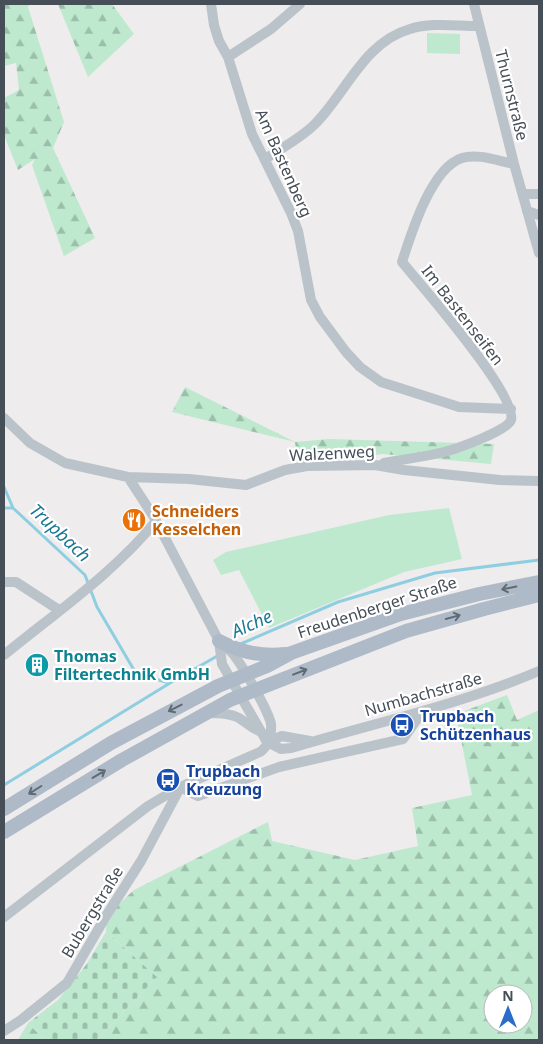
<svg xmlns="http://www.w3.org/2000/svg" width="543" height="1044" font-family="'Noto Sans',sans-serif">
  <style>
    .grass { fill: #bee9cf }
    .forest { fill: url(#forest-firs); fill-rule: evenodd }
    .cemetery { fill: url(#cemetery-stones) }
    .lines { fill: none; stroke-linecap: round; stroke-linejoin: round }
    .stream { stroke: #8fcee1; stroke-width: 3 }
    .minor { stroke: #bbc3ca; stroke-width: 10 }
    .major { stroke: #aebac8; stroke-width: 14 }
    .oneway { stroke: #606a73 }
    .labels { text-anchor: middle; stroke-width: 4.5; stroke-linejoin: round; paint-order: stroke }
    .street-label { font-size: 16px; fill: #464f57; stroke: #fff }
    .food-label { font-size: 16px; font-weight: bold; fill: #c56008; stroke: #fff; text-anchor: start }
    .culture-label { font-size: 16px; font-weight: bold; fill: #0d838f; stroke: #fff; text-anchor: start }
    .transit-label { font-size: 16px; font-weight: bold; fill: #164399; stroke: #fff; text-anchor: start }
    .water-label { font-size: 18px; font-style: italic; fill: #1b7895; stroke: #fff }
  </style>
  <defs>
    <pattern id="forest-firs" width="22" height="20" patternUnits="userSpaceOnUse" patternTransform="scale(1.25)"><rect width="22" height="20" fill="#bee9cf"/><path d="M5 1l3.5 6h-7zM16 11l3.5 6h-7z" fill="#9cbfab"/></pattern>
    <pattern id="cemetery-stones" width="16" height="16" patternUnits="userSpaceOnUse" patternTransform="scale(1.25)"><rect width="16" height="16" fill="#bee9cf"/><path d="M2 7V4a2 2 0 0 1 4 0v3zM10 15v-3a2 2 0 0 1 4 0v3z" fill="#9cbfab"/></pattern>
  </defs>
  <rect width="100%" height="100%" fill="#eeecec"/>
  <!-- grass -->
  <path class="grass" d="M427 33 460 34V54L427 53Z
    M449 508 462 559 404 572 269 628 239 570 221 575 213 560 226 552 389 515Z"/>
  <!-- forest -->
  <path class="forest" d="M4 4H30L28 7 64 122 53 148 95 238 64 256 32 165 35 159 18 170 4 135V98L19 90 16 63 4 66Z
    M58 4H112L134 34 88 77Z
    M185 387 295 442 329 439 494 444 491 464 383 454 298 464 295 442 172 412Z
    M507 695 517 720 539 710V1040H97L157 977 106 932V916L134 890 268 822 272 841 355 860 418 846 412 808 472 795 456 714ZM493 994H523V1024H493Z
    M28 1023 45 1040H18Z"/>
  <!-- cemetery -->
  <path class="cemetery" d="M106 932 157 977 97 1040H45L28 1023 58 1000 86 965Z"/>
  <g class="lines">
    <!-- stream -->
    <path class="stream" d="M4 487 13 508 85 575 97 607 134 670 147 677 170 683
      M4 508H13
      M238 645 338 602 435 573 539 560
      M4 785 170 683 219 655"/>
    <!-- minor -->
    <path class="minor" d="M211 4 214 25 219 41 228 57 252 134 291 213 298 231 311 300 320 317 346 352 360 367 381 382 459 407 511 409
      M474 4 514 164 539 253
      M228 57 271 29 300 4
      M265 159C282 148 301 138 315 124 346 93 364 42 410 29 431 22 456 26 478 26
      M523 194H539
      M527 211 539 215
      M4 418 30 443 65 463 128 477 189 479 246 485 285 470 307 466 375 465 404 470 500 480 539 481
      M384 463C404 459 424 457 444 452 456 449 507 431 511 420 518 396 421 285 402 262 411 234 431 168 462 158 478 153 498 161 514 164
      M4 582H16L59 610
      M219 641 222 664 267 742
      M4 655C54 614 116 571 156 521
      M207 713C217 713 230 713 239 718 247 723 250 727 259 731
      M267 742 281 749 291 748C374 723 459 705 539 671
      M267 742 282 736 310 741
      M180 787 198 796 279 767 403 739 422 712
      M4 917 148 806 180 787 260 752C268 747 272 734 271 724 268 710 243 667 234 655 230 650 224 646 219 641L154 517 128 477
      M4 1031 21 1020 67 983 106 916 141 861 180 788"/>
    <!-- major -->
    <path class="major" d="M219 641C240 652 261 657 285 654
      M4 809 111 743 218 686 267 666 291 653 401 614 479 594 539 582
      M4 832 122 760 230 700 406 631 484 609 539 595"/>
  </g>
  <!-- one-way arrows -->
  <defs><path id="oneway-shaft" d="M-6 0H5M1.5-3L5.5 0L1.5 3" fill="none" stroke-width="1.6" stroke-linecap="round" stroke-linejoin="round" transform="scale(1.25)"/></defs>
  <g class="oneway">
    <use href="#oneway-shaft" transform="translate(509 588) rotate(169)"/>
    <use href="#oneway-shaft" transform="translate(453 617) rotate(-15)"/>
    <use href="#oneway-shaft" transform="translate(300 672) rotate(-21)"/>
    <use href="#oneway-shaft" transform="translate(175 708) rotate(153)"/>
    <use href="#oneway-shaft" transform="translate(99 774) rotate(-31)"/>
    <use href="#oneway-shaft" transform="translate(35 790) rotate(148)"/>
  </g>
  <!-- icons -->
  <defs>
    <g id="restaurant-disc" transform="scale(1.25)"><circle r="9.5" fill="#e8710a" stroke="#fff"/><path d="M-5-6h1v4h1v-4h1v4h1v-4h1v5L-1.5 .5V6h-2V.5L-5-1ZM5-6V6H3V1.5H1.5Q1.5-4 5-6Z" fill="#fff"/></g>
    <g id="building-disc" transform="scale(1.25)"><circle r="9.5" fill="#0f9aa8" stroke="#fff"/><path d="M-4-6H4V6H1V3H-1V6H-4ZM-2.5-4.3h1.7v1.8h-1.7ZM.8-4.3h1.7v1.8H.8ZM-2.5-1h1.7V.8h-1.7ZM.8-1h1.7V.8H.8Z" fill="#fff"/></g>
    <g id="bus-disc" transform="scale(1.25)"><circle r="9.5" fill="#1a4fb4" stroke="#fff"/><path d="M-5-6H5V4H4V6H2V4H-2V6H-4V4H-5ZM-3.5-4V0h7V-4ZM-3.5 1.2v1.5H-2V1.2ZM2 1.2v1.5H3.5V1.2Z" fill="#fff"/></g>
  </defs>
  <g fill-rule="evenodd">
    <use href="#restaurant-disc" x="134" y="520"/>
    <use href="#building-disc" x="37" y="665"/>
    <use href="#bus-disc" x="402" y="725"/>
    <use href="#bus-disc" x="168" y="780"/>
  </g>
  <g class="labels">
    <!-- street labels -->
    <g class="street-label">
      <text transform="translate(512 95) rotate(76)" y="6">Thurnstraße</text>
      <text transform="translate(284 163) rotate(66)" y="6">Am Bastenberg</text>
      <text transform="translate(463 315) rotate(52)" y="6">Im Bastenseifen</text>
      <text transform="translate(332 453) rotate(-3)" y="6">Walzenweg</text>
      <text transform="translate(377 607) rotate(-18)" y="6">Freudenberger Straße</text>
      <text transform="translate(423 694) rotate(-16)" y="6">Numbachstraße</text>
      <text transform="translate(92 912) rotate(-59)" y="6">Bubergstraße</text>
    </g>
    <!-- food labels -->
    <g class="food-label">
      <text x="152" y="517">Schneiders<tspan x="152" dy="18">Kesselchen</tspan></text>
    </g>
    <!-- culture labels -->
    <g class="culture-label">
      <text x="54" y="662">Thomas<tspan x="54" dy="18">Filtertechnik GmbH</tspan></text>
    </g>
    <!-- transit labels -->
    <g class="transit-label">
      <text x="420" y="722">Trupbach<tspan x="420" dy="18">Schützenhaus</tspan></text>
      <text x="186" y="777">Trupbach<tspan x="186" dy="18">Kreuzung</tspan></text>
    </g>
    <!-- water labels -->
    <g class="water-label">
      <text transform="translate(60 533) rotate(43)" y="6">Trupbach</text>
      <text transform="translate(252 624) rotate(-24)" y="6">Alche</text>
    </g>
  </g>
  <!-- border -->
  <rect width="543" height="1044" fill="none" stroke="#464f57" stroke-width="10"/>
  <!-- north arrow -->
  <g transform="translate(508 1009)"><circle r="24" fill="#ffffff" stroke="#b5b9bc"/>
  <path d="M0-4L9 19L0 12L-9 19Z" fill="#2b6cc9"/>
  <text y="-8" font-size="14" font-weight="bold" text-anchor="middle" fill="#464f57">N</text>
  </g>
</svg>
